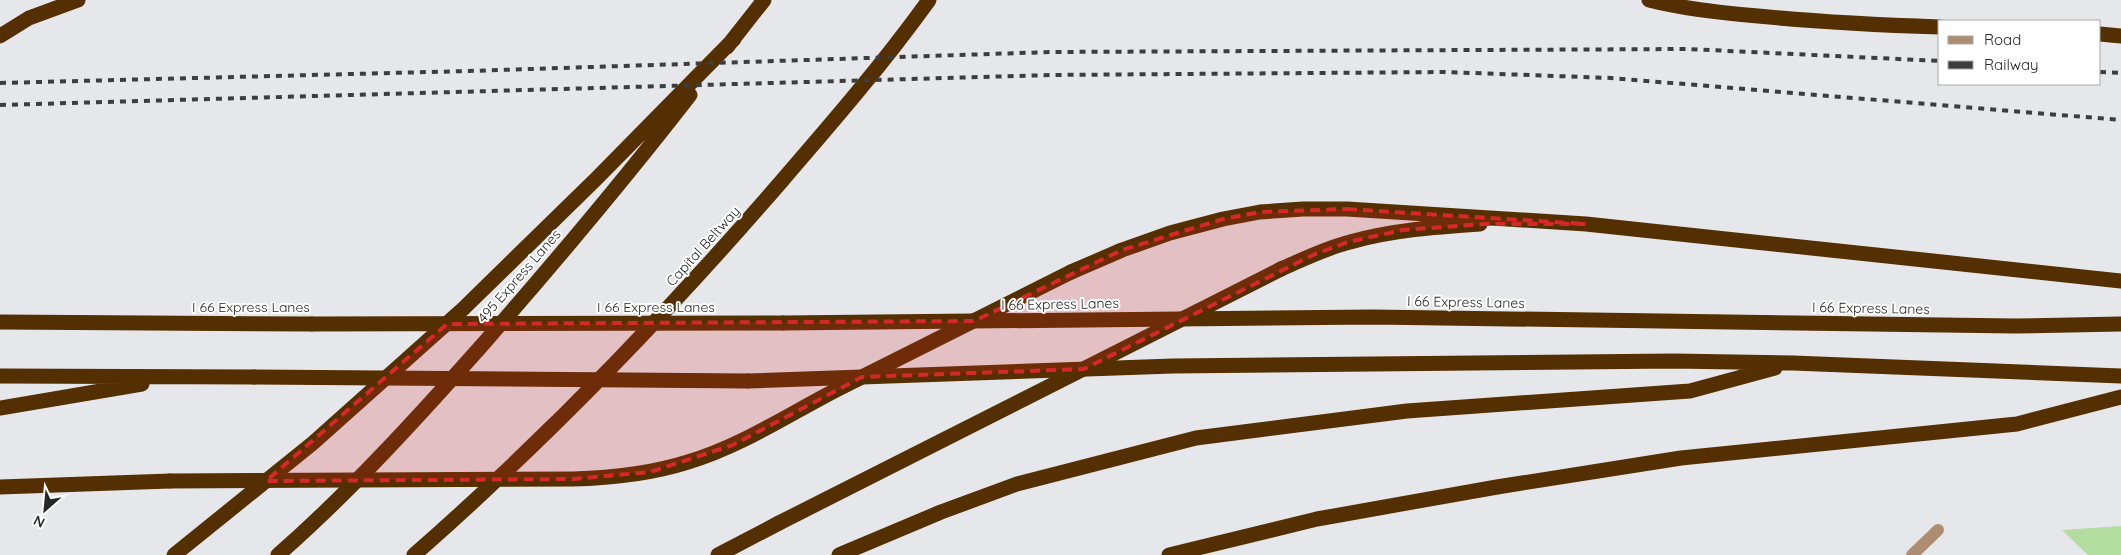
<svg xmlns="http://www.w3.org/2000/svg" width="2121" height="555" font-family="Quicksand,sans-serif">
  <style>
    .green { fill: #b2dd9e }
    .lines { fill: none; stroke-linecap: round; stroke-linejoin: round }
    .minor { stroke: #ad8d6f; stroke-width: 12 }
    .highway { stroke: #542f01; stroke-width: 15 }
    .rail { stroke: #3d3d3e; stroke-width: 4; stroke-dasharray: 6 6; stroke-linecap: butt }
    .highway-bridge { stroke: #542f01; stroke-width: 15 }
    .marked { fill: #d62828; fill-opacity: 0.2; stroke: #d62828; stroke-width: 4; stroke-dasharray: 10 6; stroke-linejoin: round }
    .labels { text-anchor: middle; stroke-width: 4; stroke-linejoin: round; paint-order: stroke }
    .street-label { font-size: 14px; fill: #272728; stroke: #fff }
  </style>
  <rect width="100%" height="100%" fill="#e6e7ea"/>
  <!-- green -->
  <path class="green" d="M2121 526V555H2088L2062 530Z"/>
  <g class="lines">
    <!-- minor -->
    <path class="minor" d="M1912 555 1938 530"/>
    <!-- highway -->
    <path class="highway" d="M1649 0C1684 9 1721 13 1758 16 1818 22 1879 25 1940 27
      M2100 34 2121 36
      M0 36 29 18 78 0
      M727 47 764 0
      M1281 269C1304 259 1326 248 1350 242 1392 230 1436 227 1480 224
      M1071 272 1122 250 1170 233 1223 219 1260 212 1303 209H1347L1586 224 2121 281
      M0 322 312 324
      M783 323 1373 317 2015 326 2121 324
      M0 376 254 377
      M748 381 1173 366 1674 361 1793 363 2121 376
      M0 408 142 384
      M0 487 170 481
      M174 555 313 443 463 309 596 179 734 39
      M278 555C352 490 419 416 484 343 555 262 624 180 690 95
      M414 555C545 440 666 315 780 183 831 124 883 64 929 0
      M718 555 779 523
      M839 555 941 512 1017 484 1196 438 1407 411 1690 391 1775 368
      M1169 555 1317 519 1497 487 1681 458 2017 424 2121 397"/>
    <!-- rail -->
    <path class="rail" d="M2100 72 2121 73
      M0 83 469 71 1051 52 1688 49 1940 61
      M0 105 1051 75 1445 72 1611 78 2121 120"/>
    <!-- highway-bridge -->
    <path class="highway-bridge" d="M312 324 783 323
      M254 377 748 381
      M170 481 573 479C612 478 650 474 688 462 745 445 795 410 848 384 922 347 996 310 1071 272
      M779 523 1281 269"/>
  </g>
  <!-- marked area -->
  <path class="marked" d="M1347 209 1586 224H1485L1403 230 1348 242 1313 255 1084 369 862 377 733 445 650 472 573 479 266 481 447 324 974 321 1122 250 1223 219 1260 212Z"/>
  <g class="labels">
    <!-- street labels -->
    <g class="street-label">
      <text transform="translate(703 246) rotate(-48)" y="5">Capital Beltway</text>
      <text transform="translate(519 276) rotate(-49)" y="5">495 Express Lanes</text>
      <text transform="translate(1466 302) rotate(1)" y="5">I 66 Express Lanes</text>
      <text transform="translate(1060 304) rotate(-1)" y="5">I 66 Express Lanes</text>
      <text x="251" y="312">I 66 Express Lanes</text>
      <text x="656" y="312">I 66 Express Lanes</text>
      <text transform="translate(1871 308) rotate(1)" y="5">I 66 Express Lanes</text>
    </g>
  </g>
  <!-- legend -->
  <rect x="1938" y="20" width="162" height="65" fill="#ffffff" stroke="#a9a9a9"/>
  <rect x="1948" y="36" width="25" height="8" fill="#ad8d6f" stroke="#a9a9a9"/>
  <text x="1984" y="45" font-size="15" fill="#272728">Road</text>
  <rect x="1948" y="61" width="25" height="8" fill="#3d3d3e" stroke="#a9a9a9"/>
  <text x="1984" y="70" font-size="15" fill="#272728">Railway</text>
  <!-- north arrow -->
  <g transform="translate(45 510) rotate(207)" stroke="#ffffff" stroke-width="4" paint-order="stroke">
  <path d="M0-4L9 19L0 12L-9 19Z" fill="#272728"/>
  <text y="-8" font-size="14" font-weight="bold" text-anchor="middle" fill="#272728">N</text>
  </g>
</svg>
